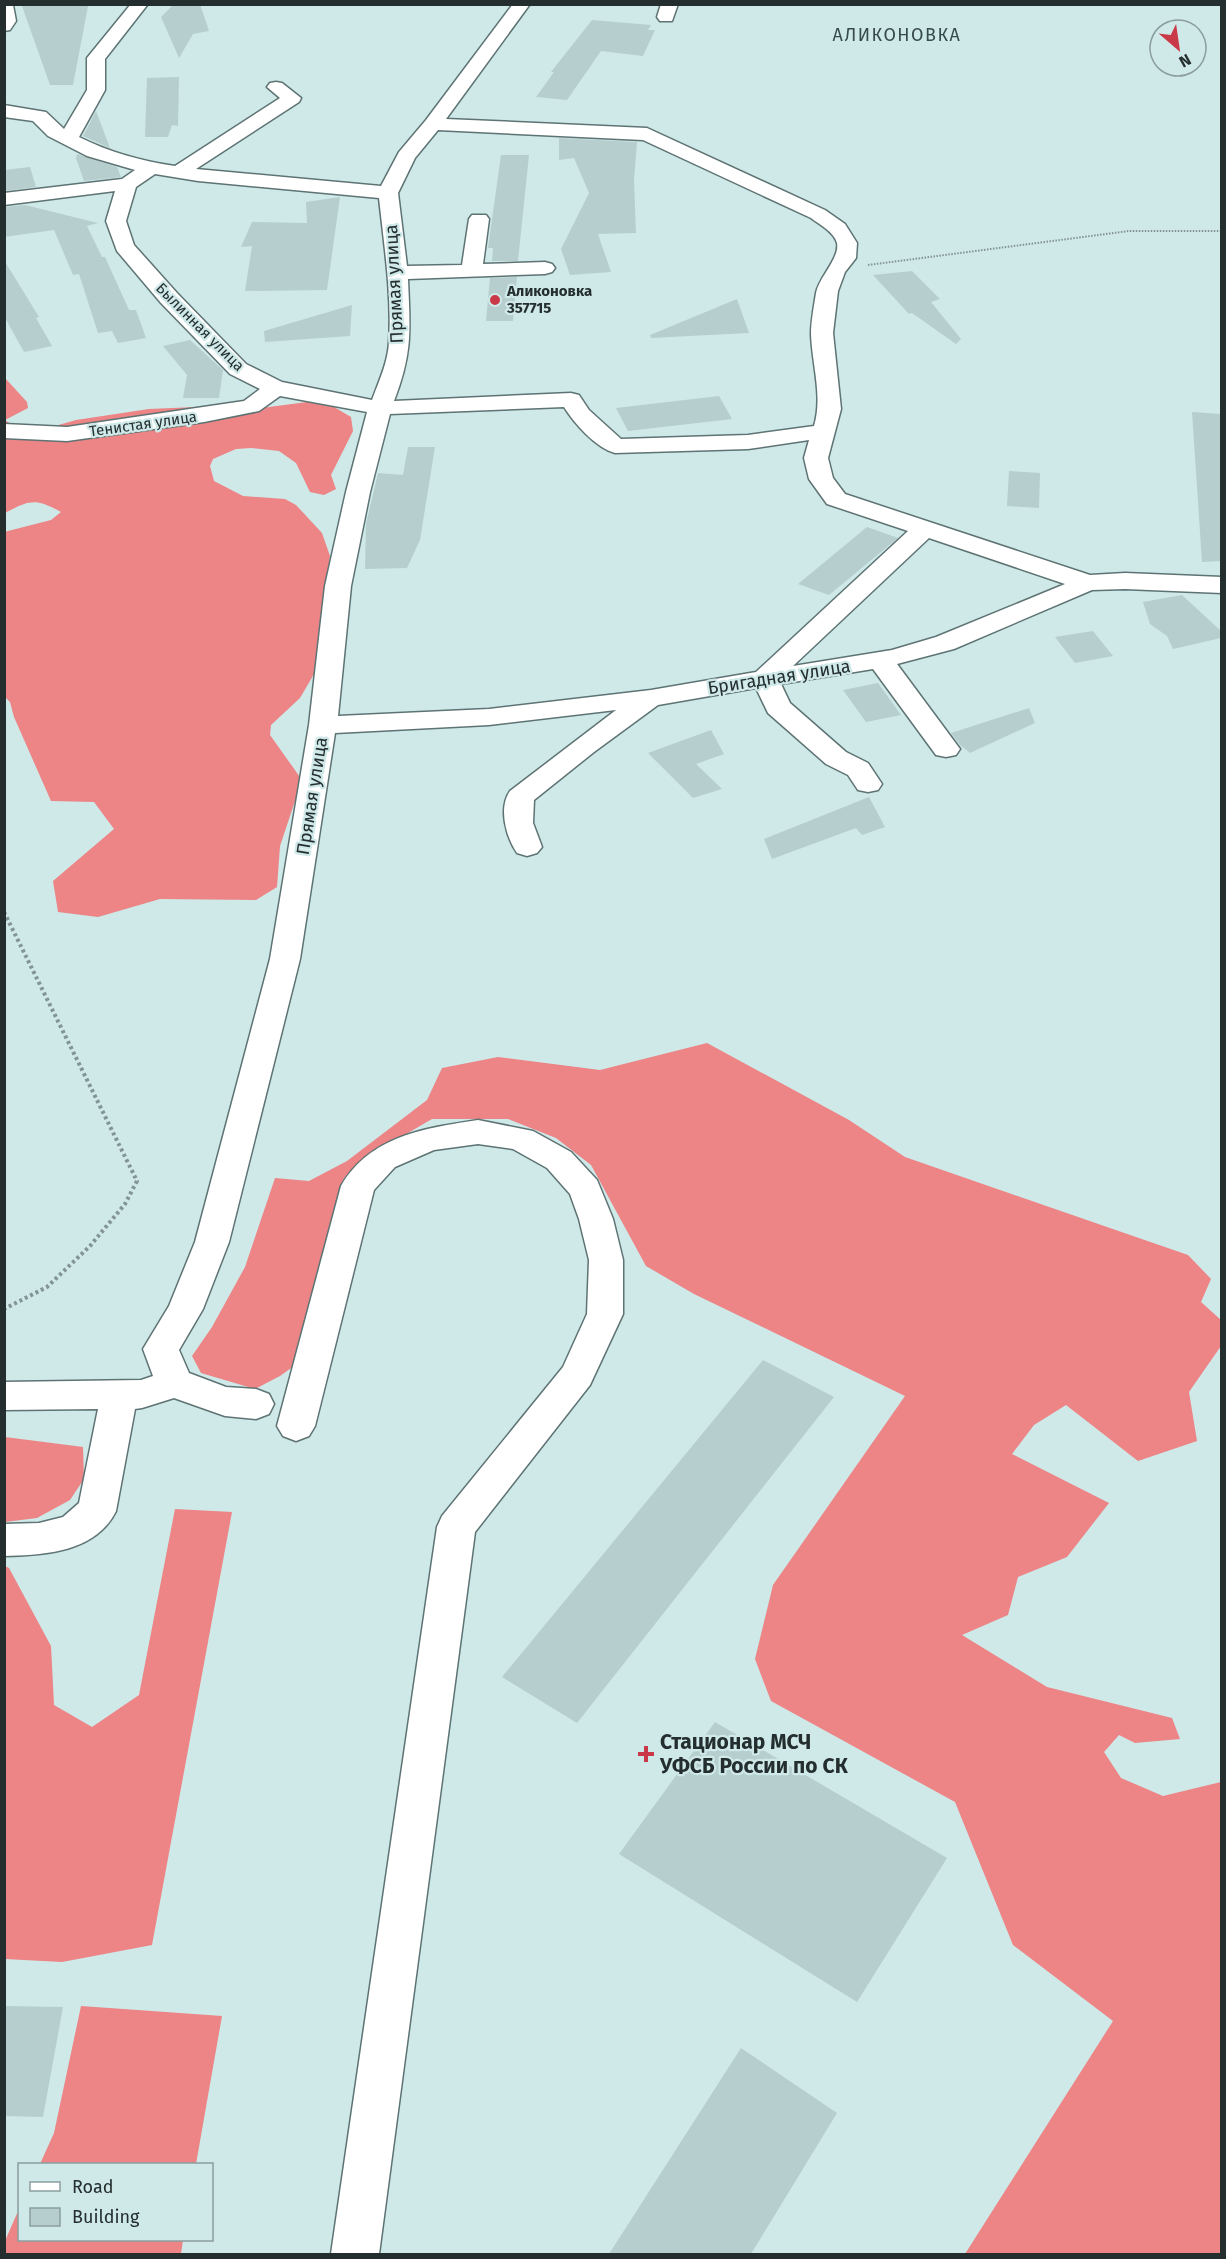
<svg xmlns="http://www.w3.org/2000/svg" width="1226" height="2259" font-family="'Fira Sans',sans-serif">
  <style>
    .forest { fill: #ed8485 }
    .building { fill: #b6cece }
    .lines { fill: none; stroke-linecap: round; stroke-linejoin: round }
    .minor-casing { stroke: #5e7373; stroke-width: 3 }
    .path-far1 { stroke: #829494; stroke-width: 2; stroke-dasharray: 1.5 1.5; stroke-linecap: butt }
    .path { stroke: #829494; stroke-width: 4; stroke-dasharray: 3 3; stroke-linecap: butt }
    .minor { fill: #fff; fill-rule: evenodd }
    .poi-dot { fill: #c93947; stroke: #cfe8e8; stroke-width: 2 }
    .labels { text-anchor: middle; stroke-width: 4.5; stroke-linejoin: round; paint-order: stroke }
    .far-poi-label { font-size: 15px; font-weight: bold; fill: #242e2e; stroke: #cfe8e8; text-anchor: start }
    .far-street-label { font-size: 15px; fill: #242e2e; stroke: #cfe8e8 }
    .far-quarter-label { font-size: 18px; letter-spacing: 1.5px; fill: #374b4b; stroke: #cfe8e8 }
    .street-label { font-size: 18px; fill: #242e2e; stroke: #cfe8e8 }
    .near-poi-label { font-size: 21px; font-weight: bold; fill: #242e2e; stroke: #cfe8e8; text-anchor: start }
  </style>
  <rect width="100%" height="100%" fill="#cfe8e8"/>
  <!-- forest -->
  <path class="forest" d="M5 378 27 402 28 408 5 420Z
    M307 402 334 407 351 417 353 431 331 475 336 489 324 495 310 492 296 463 279 451 251 448 236 449 213 459 210 466 214 481 243 496 285 499 296 505 322 533 330 556 317 669 300 698 271 725 270 735 302 780 280 846 277 887 256 900 160 899 98 917 58 912 53 881 114 829 94 802 51 801 14 717 10 702 5 697 4 532 51 520 61 512C35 498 30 500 5 513V420L12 425 34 432 76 420 149 409 196 407 238 411Z
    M707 1043 849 1120 905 1157 1188 1255 1211 1279 1201 1302 1221 1320V1346L1189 1392 1197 1441 1138 1461 1066 1405 1034 1425 1012 1454 1109 1503 1067 1557 1018 1577 1008 1615 962 1635 1047 1687 1172 1718 1180 1739 1135 1743 1119 1735 1104 1752 1121 1778 1163 1796 1221 1782V2254H965L1113 2021 1013 1945 955 1802 771 1701 755 1659 773 1585 905 1396 694 1294 646 1266 591 1165 556 1138 508 1119H432L370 1155 344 1178 301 1361 280 1376 255 1389 201 1373 192 1356 212 1327 245 1267 275 1178 309 1181 347 1161 427 1100 442 1068 498 1057 600 1070Z
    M5 1437 83 1447 84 1479 70 1500 37 1518 5 1522Z
    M175 1509 232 1512 152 1945 62 1962 5 1959V1566L9 1568 51 1646 54 1705 92 1727 139 1695Z
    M81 2006 222 2016 196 2164H40L54 2133Z
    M19 2209 20 2240H183L181 2254H5V2241Z"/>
  <!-- building -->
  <path class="building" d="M174 4H200L209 31 193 34 179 58 161 17Z
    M22 6H88L73 85H50Z
    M592 20 651 25 648 30H655L643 56 601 51 567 100 536 97 554 72H551Z
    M179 77 178 126 172 125 168 137H145L147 78Z
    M96 111 110 148 83 136Z
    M559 138 637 142 634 181 636 233 598 234 611 272 570 275 561 249 589 193 574 158 559 160Z
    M77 154 117 167 121 177 84 181 76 158Z
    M501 155H529L518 261H492L493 248H488Z
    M30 167 36 187 4 191V170Z
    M340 197 327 290 245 291 252 246 241 247 252 222 307 223 306 202Z
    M25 205 98 223 87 226 102 257H105L129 310H136L146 338 118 343 112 331 98 333 79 274 73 275 54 230 4 237V207Z
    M4 260 39 317 36 318 52 346 24 352 4 316Z
    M912 271 940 299 931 302 961 339 956 344 912 313 909 314 873 275Z
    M517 277 513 321H486L490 278Z
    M737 299 749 333 651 338 650 335Z
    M352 305 350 336 265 342 264 331Z
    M190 340 223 370 219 398H183L187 375 163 346Z
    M719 396 732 419 628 431 616 408Z
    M1192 412 1221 414V561L1202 562Z
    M408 447H435L420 540 407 568 365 569 366 524 378 473 403 475Z
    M1009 471 1040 473 1039 508 1007 506Z
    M867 527 898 538 829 595 798 584Z
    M1182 595 1221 631V638L1173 649 1167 636 1150 624 1143 602Z
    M1093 631 1113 656 1075 663 1055 637Z
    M878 683 901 715 866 722 843 690Z
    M1029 708 1035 723 970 753 960 745 951 733Z
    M711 730 724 754 696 764 722 789 693 798 648 753Z
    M869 797 885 827 862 835 856 828 772 859 764 839Z
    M763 1360 834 1397 577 1723 502 1677Z
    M715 1722 947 1858 857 2002 619 1854Z
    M4 2006 63 2007 43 2117 4 2116Z
    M741 2048 837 2113 751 2254H609Z"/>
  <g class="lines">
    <!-- minor casing -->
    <g class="minor-casing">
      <path id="minor" d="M4 4 13 5 16 21 10 30 4 31Z
        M131 4H148L105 59V90L79 137C109 152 141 161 175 166L280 98 267 87 270 83 276 82 282 83 301 98 299 102 196 169 381 186 399 152 426 120 513 4H530L446 119 647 128 825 210 845 224 857 243 856 258 845 272 838 291 833 333 841 409 828 458 833 478 845 494 1090 575 1125 573 1222 577V593L1125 589 1092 590 954 649 897 664 960 749 956 755 946 757 936 755 873 669 781 684 790 703 846 752 868 763 882 784 878 790 868 792 858 790 848 775 826 764 768 713 756 688 658 705 594 752 534 800 533 823 542 847 537 853 527 856 517 853C506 837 498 808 510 791L616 710 489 725 335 733 300 959 229 1242 203 1309 179 1350 189 1373 226 1387 256 1389 269 1394 274 1404 269 1414 256 1419 225 1416 174 1398 142 1408 135 1409 116 1511C96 1552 45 1555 4 1556V1524L39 1523 63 1517 79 1503 98 1409 4 1410V1382L141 1380 153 1376 143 1349 169 1306 195 1242 270 959 309 725 325 586 346 492 367 412 280 396 259 411 204 422 67 441 4 438V424L67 427 244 401 260 389 230 374 161 303 117 251 106 221 115 191 4 205V193L122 179 135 170 87 156 48 136 33 121 4 117V105L46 112 64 129 87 90V58ZM438 130 643 140 811 218C820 225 834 232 837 243 840 258 819 277 816 293 814 306 811 321 811 334 812 365 823 396 814 426L748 435 621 439 589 410 579 395 571 393 394 401C413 352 410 329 408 279L545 274 552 272 555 268 552 264 545 262 483 264 489 219 486 215H472L469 219 462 265 407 266 398 193 415 158ZM155 174 198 181 379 198C384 245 392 294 389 342 388 362 379 381 372 400L282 382 246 364 177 293 134 245 126 221 136 187ZM564 407C574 423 596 448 615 453L748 449 809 440 804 458 809 479 827 504 908 531 756 672 651 690 489 709 338 716 351 586 370 492 390 414ZM929 538 1065 584 936 637 892 650 793 666Z
        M661 4H678L672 21H660L657 17Z
        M478 1120 533 1131 571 1152 597 1180 613 1219 623 1260V1314L590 1385 475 1532 379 2254H331L437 1527 442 1516 563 1367 587 1314 589 1260 579 1219 570 1194 547 1168 513 1149 478 1144 434 1150 395 1167 374 1190 315 1426 309 1436 296 1441 283 1436 277 1426 341 1186C370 1136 425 1128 478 1120Z"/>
    </g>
    <!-- path-far1 -->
    <path class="path-far1" d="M868 265 1129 231H1222"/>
    <!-- path -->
    <path class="path" d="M4 912 137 1181 125 1204 90 1246 47 1287 4 1309"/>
    <!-- minor -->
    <use href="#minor" class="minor"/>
  </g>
  <!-- markers -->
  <g class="poi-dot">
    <circle cx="495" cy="300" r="6"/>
    <path d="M643 1745h6v6h6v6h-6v6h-6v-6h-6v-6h6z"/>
  </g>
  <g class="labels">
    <!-- far-poi labels -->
    <g class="far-poi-label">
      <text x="507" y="296">Аликоновка<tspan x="507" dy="17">357715</tspan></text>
    </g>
    <!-- far-street labels -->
    <g class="far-street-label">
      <text transform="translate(200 327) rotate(45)" y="5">Былинная улица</text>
      <text transform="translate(143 424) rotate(-8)" y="5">Тенистая улица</text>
    </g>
    <!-- far-quarter labels -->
    <g class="far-quarter-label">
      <text x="897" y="41">АЛИКОНОВКА</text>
    </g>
    <!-- street labels -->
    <g class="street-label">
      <text transform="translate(394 284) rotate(-93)" y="6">Прямая улица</text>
      <text transform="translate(779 677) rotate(-9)" y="6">Бригадная улица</text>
      <text transform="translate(312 796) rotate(-81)" y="6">Прямая улица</text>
    </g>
    <!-- near-poi labels -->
    <g class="near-poi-label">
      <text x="660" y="1749">Стационар МСЧ<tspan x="660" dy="24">УФСБ России по СК</tspan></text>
    </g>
  </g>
  <!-- border -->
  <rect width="1226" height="2259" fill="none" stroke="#242e2e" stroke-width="12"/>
  <!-- legend -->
  <rect x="18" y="2163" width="195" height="78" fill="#cfe8e8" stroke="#8b9e9e" stroke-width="1.5"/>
  <rect x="30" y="2182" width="30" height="9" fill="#ffffff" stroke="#8b9e9e" stroke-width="1.5"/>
  <text x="72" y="2193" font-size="18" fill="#242e2e">Road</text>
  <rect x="30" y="2208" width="30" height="18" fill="#b6cece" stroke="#8b9e9e" stroke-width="1.5"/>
  <text x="72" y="2223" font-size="18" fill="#242e2e">Building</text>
  <!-- north arrow -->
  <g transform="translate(1178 48) rotate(151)"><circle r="28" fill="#cfe8e8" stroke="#8b9e9e" stroke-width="1.5"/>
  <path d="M0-4.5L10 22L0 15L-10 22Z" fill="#c93947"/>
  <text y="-9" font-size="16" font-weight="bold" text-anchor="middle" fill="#242e2e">N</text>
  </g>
</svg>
